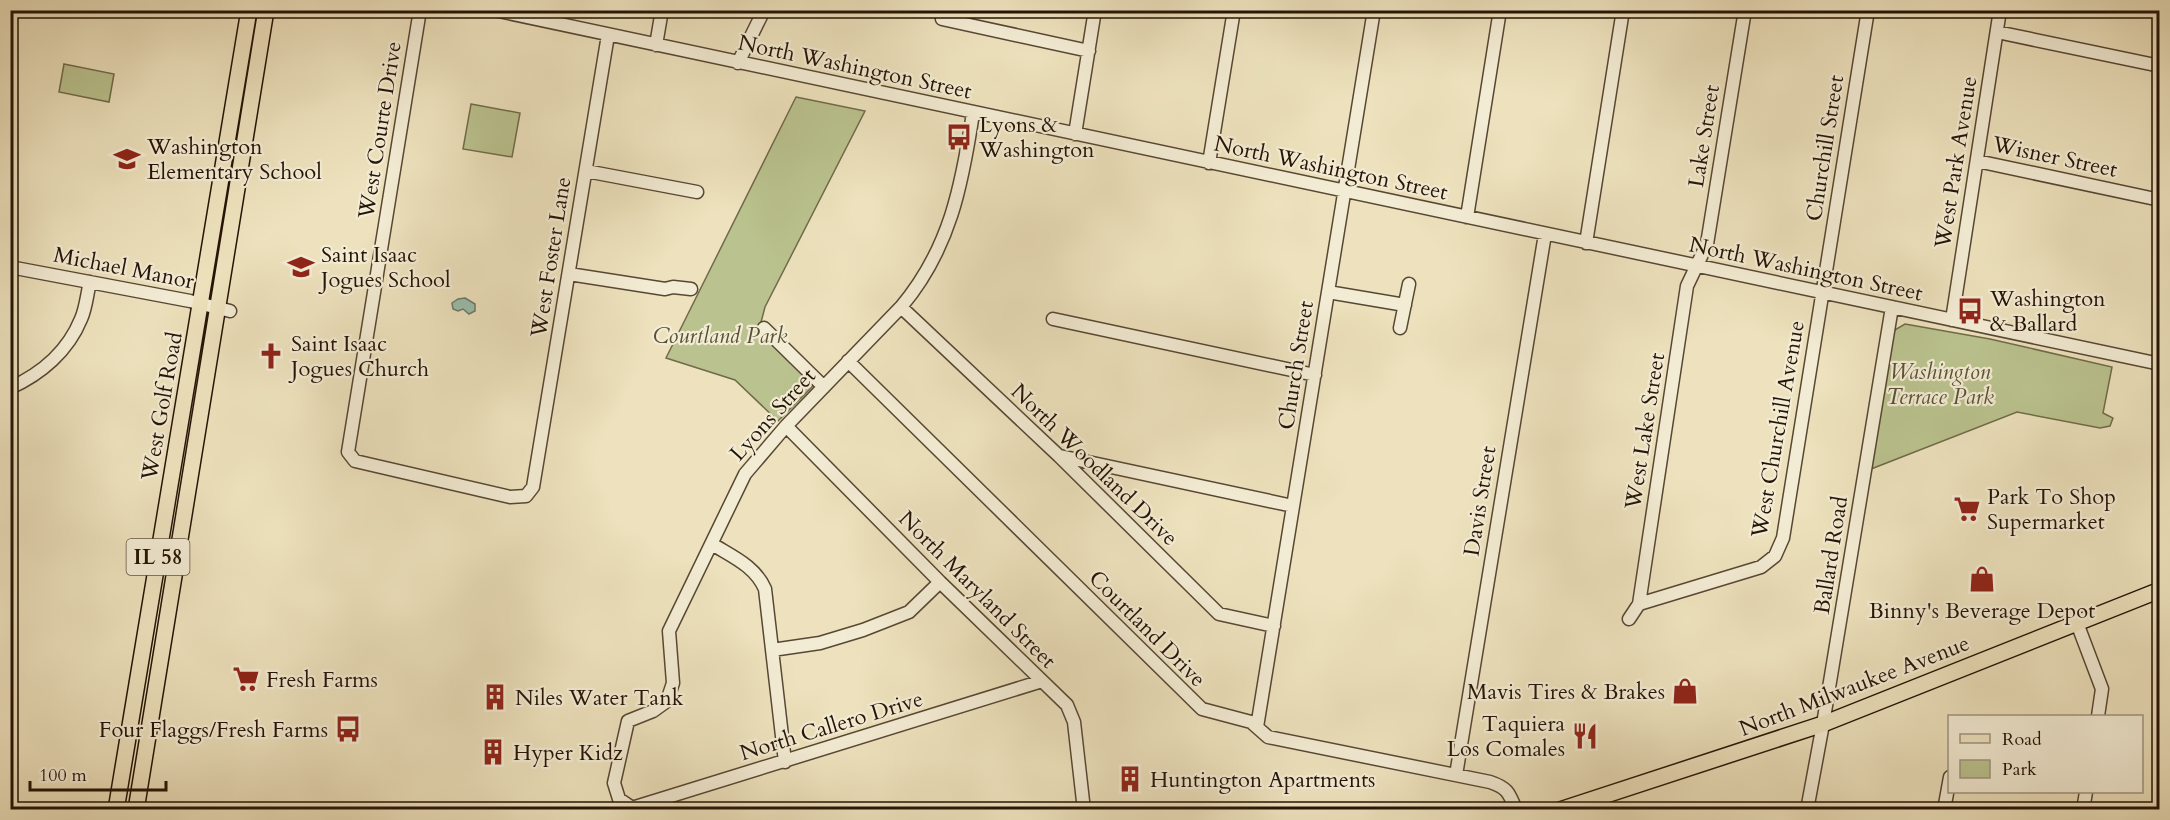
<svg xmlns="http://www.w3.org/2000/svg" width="2170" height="820" font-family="Cardo,serif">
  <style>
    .green { fill: #bac38f; stroke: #706b4a; stroke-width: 1.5 }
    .water { fill: #9abead; stroke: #6b7a6a; stroke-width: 1.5 }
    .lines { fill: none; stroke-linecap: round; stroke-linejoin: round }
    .minor-casing { stroke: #574734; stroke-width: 15 }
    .major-casing { stroke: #251306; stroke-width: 18 }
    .minor { stroke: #f3ecd4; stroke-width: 12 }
    .major { stroke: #ede2bd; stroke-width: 15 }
    .labels { text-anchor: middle; stroke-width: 4.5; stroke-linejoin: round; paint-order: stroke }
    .shield { fill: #f3ecd4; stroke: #635444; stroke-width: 1.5 }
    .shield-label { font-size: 21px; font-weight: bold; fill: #251306 }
    .street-label { font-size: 22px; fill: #251306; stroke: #f3ecd4 }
    .poi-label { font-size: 22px; fill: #251306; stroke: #f3ecd4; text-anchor: start }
    .park-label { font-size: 22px; font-style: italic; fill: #595136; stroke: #f3ecd4 }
  </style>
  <rect width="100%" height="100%" fill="#ede2bd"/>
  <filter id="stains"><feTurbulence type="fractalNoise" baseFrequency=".00333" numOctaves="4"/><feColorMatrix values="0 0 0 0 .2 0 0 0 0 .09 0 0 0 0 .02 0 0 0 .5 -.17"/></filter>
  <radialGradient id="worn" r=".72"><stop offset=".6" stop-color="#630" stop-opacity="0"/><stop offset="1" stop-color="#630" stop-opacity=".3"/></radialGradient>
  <!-- green -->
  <path class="green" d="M64 64 114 74 109 102 59 92Z
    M796 97 865 111 765 307 759 330 814 385 778 421 735 380 666 358Z
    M471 104 520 113 512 157 463 149Z
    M1905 324 1990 339 2112 367 2103 413 2113 418 2110 426 2100 428 2017 412 1871 469 1893 331Z"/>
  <!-- water -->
  <path class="water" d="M465 298 475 304V311L469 314 463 309 458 311 453 309 452 303 458 299Z"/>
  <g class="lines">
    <!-- minor casing -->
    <g class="minor-casing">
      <path id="minor" d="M420 10 348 452 355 461 510 497 526 496 533 487 608 35
        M494 10 2160 364
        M942 19 1089 51
        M1997 32 2160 66
        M656 45 662 10
        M738 63 764 10
        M973 113C962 185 950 249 901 307L786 426 745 474 669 631 673 683 667 701 653 711 628 721 614 783 619 799 632 808 1042 681
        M1075 134 1095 10
        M1977 161 2160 200
        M1209 163 1234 10
        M586 171 697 192
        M1467 217 1500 10
        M1586 243 1623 10
        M10 267 190 301 230 311
        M569 274 665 289 673 287 691 289
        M1328 292 1405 305
        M901 307 1059 456 1219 614 1274 626
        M1053 319 1315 375
        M1952 320 2000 10
        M764 328 824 387
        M1400 328 1409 284
        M848 361 1202 709 1251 722 1268 737 1490 782C1508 788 1509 793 1516 810
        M10 388C41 374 68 351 81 319 86 308 87 294 90 282
        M786 426 940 582 1067 705 1074 722 1084 810
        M1060 456 1293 506
        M712 544C733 557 755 566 765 589L785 762
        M1639 604 1761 567 1775 556 1783 538 1868 10
        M1629 619 1639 604 1687 286 1707 244 1745 10
        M2077 623 2102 689 2098 716
        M772 650 820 643 863 630 909 612 940 582
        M1257 727 1374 10
        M1456 775 1545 234
        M1807 810 1823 724 1892 307
        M1944 810 1950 777
        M2083 810 2086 792"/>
    </g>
    <!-- major casing -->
    <g class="major-casing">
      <path id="major" d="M116 810 249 10
        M136 810 266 10
        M1560 810 1823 724 2160 590"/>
    </g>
    <!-- minor -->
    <use href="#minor" class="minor"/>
    <!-- major -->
    <use href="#major" class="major"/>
  </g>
  <!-- icons -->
  <defs>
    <g id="bus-bare" transform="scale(2.07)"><path d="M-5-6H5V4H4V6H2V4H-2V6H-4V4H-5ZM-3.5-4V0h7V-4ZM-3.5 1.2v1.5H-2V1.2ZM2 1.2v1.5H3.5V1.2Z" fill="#8f2418" stroke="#f3ecd4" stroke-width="2.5" paint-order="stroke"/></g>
    <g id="school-bare" transform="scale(2.07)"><path d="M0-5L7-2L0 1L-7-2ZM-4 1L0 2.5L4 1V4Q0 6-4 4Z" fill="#8f2418" stroke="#f3ecd4" stroke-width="2.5" paint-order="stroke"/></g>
    <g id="church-bare" transform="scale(2.07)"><path d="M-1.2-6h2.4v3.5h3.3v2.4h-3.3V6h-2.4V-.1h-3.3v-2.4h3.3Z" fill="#8f2418" stroke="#f3ecd4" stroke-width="2.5" paint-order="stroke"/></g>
    <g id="supermarket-bare" transform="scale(2.07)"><path d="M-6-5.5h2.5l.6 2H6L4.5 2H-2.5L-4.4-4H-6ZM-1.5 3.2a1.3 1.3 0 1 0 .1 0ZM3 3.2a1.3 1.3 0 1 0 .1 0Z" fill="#8f2418" stroke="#f3ecd4" stroke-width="2.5" paint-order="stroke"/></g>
    <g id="shop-bare" transform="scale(2.07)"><path d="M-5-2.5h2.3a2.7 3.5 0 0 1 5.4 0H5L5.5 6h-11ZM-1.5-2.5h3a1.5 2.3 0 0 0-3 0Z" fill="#8f2418" stroke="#f3ecd4" stroke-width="2.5" paint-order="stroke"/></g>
    <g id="building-bare" transform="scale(2.07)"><path d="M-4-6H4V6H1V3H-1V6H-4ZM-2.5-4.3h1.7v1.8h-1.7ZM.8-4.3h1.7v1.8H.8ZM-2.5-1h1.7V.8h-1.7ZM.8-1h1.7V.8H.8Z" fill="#8f2418" stroke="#f3ecd4" stroke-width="2.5" paint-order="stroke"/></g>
    <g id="restaurant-bare" transform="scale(2.07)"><path d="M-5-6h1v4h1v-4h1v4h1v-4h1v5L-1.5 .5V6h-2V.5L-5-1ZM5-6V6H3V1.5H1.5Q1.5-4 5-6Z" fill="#8f2418" stroke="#f3ecd4" stroke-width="2.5" paint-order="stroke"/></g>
  </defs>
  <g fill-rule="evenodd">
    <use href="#bus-bare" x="959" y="137"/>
    <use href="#school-bare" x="127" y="159"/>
    <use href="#school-bare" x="301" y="267"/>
    <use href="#bus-bare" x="1970" y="311"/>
    <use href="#church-bare" x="271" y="356"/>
    <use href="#supermarket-bare" x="1967" y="509"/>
    <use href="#shop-bare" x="1982" y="579"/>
    <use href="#supermarket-bare" x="246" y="679"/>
    <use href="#shop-bare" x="1685" y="691"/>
    <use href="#building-bare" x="495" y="697"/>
    <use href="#bus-bare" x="348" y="729"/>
    <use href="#restaurant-bare" x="1585" y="736"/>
    <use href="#building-bare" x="493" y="752"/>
    <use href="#building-bare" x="1130" y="779"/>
  </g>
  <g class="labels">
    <!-- shield labels -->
    <rect class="shield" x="126.5" y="539" width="63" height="36" rx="4.5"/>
    <g class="shield-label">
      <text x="158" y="564">IL 58</text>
    </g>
    <!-- street labels -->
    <g class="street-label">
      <text transform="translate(855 66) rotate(12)" y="8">North Washington Street</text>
      <text transform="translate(379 130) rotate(-81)" y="8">West Courte Drive</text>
      <text transform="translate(1703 136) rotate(-81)" y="8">Lake Street</text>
      <text transform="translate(1824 148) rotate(-81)" y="8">Churchill Street</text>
      <text transform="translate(2055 156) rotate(12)" y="8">Wisner Street</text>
      <text transform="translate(1955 162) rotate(-81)" y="8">West Park Avenue</text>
      <text transform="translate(1331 167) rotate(12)" y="8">North Washington Street</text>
      <text transform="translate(550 257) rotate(-81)" y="8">West Foster Lane</text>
      <text transform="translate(124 267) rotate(11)" y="8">Michael Manor</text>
      <text transform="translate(1806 268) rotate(12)" y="8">North Washington Street</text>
      <text transform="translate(1295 365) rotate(-81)" y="8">Church Street</text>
      <text transform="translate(161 406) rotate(-80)" y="8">West Golf Road</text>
      <text transform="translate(772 414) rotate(-48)" y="8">Lyons Street</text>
      <text transform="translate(1777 429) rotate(-80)" y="8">West Churchill Avenue</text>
      <text transform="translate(1644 431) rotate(-81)" y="8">West Lake Street</text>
      <text transform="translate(1095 464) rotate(44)" y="8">North Woodland Drive</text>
      <text transform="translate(1479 501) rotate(-81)" y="8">Davis Street</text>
      <text transform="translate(1830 555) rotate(-81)" y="8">Ballard Road</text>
      <text transform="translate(978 589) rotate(45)" y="8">North Maryland Street</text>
      <text transform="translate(1148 628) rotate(45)" y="8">Courtland Drive</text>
      <text transform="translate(1854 685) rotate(-21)" y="8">North Milwaukee Avenue</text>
      <text transform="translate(831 725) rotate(-17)" y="8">North Callero Drive</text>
    </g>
    <!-- poi labels -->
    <g class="poi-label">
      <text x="979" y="132">Lyons &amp;<tspan x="979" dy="25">Washington</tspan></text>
      <text x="147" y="154">Washington<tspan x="147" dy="25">Elementary School</tspan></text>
      <text x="321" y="262">Saint Isaac<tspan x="321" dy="25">Jogues School</tspan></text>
      <text x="1990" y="306">Washington<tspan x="1990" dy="25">&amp; Ballard</tspan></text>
      <text x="291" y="351">Saint Isaac<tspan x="291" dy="25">Jogues Church</tspan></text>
      <text x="1987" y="504">Park To Shop<tspan x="1987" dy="25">Supermarket</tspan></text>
      <text x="1982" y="618" text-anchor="middle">Binny's Beverage Depot</text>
      <text x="266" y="687">Fresh Farms</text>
      <text x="1665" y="699" text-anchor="end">Mavis Tires &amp; Brakes</text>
      <text x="515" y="705">Niles Water Tank</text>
      <text x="1565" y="731" text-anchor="end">Taquiera<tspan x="1565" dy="25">Los Comales</tspan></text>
      <text x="328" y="737" text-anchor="end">Four Flaggs/Fresh Farms</text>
      <text x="513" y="760">Hyper Kidz</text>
      <text x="1150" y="787">Huntington Apartments</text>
    </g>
    <!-- park labels -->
    <g class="park-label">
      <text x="720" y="343">Courtland Park</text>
      <text x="1940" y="379">Washington<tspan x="1940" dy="25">Terrace Park</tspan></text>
    </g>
  </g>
  <!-- margin -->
  <rect width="2170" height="820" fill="none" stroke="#ede2bd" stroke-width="36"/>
  <rect x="12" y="12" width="2146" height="796" fill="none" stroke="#251306" stroke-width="3"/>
  <rect x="18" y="18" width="2134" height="784" fill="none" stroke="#251306" stroke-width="1.5"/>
  <!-- legend -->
  <rect x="1948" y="715" width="195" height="78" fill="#f3ecd4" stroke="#a19582" stroke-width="1.5"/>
  <rect x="1960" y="734" width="30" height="9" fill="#ede2bd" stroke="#a19582" stroke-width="1.5"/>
  <text x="2002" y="745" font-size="18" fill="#251306">Road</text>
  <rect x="1960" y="760" width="30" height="18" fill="#bac38f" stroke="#a19582" stroke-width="1.5"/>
  <text x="2002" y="775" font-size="18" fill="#251306">Park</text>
  <!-- scale -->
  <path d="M30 781v9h136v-9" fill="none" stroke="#251306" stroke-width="3"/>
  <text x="39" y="781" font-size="18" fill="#251306" stroke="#f3ecd4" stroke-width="4.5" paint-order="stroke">100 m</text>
  <rect width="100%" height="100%" filter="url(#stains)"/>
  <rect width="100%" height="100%" fill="url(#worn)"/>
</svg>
